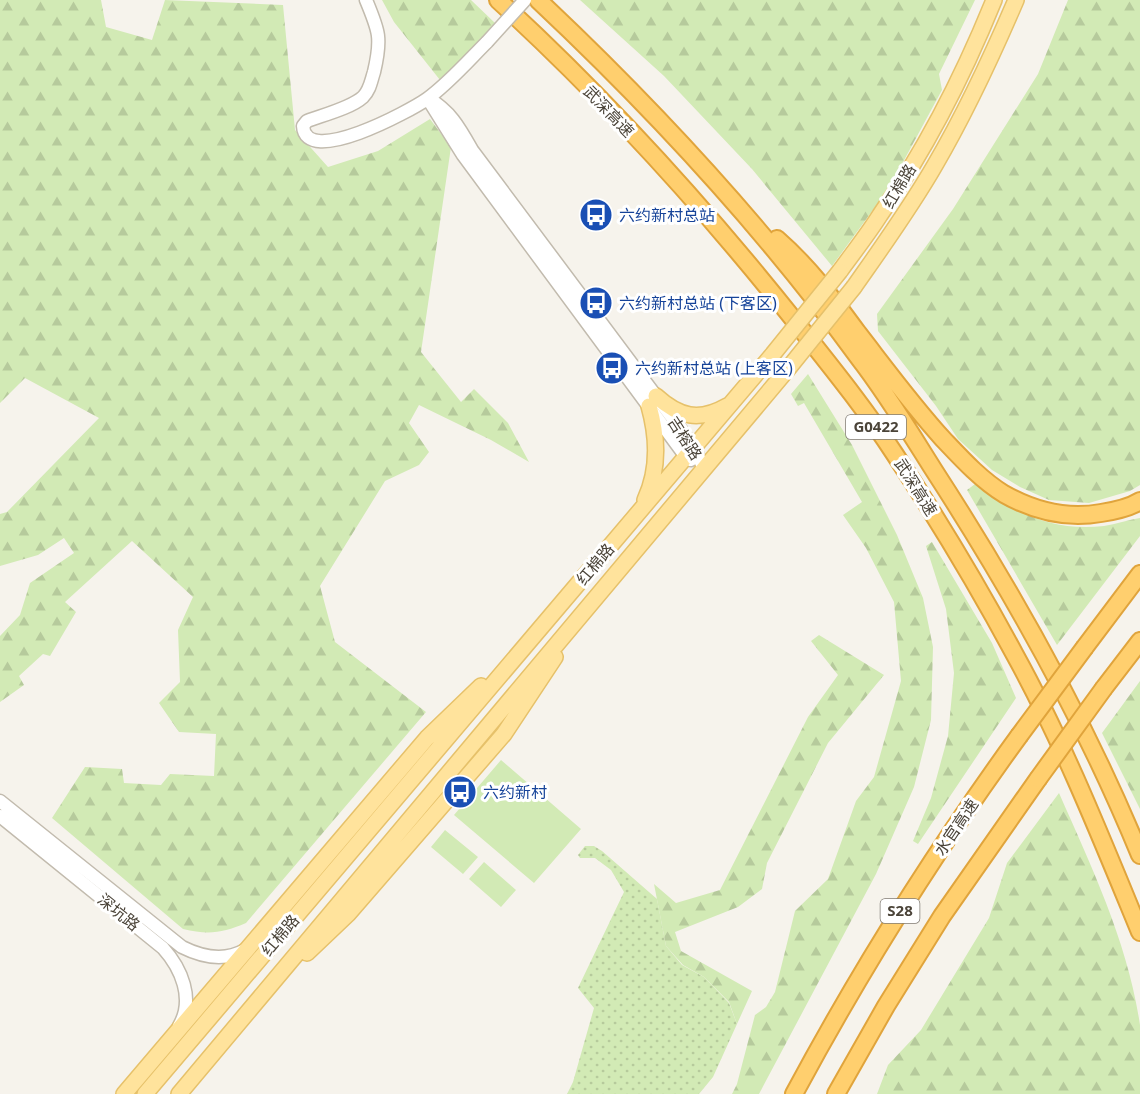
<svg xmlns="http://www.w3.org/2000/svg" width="1140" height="1094" font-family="'Noto Sans','Noto Sans SC',sans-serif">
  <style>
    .grass { fill: url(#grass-dots) }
    .forest { fill: url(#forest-firs) }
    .garden { fill: #d2eab5 }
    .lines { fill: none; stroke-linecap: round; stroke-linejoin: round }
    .minor-casing { stroke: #c2bbae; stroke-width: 15 }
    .major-casing { stroke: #e6c16a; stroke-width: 18 }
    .highway-casing { stroke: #e0a43c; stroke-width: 20 }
    .minor { stroke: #fff; stroke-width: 12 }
    .major { stroke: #ffe39c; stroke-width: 15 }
    .highway { stroke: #ffcf6e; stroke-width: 16 }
    .minor-bridge-casing { stroke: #c2bbae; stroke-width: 15; stroke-linecap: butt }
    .major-bridge-casing { stroke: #e6c16a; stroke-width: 18; stroke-linecap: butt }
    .highway-bridge-casing { stroke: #e0a43c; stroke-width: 20; stroke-linecap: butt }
    .minor-bridge { stroke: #fff; stroke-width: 12 }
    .major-bridge { stroke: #ffe39c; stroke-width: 15 }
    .highway-bridge { stroke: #ffcf6e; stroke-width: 16 }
    .labels { text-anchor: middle; stroke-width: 6; stroke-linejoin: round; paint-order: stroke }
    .shield { fill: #fff; stroke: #817c74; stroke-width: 1.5 }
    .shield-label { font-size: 15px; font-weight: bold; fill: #4b4439 }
    .street-label { font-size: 16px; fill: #4b4439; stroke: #fff }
    .transit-label { font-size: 16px; fill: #164399; stroke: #fff; text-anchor: start }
  </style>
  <defs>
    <pattern id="grass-dots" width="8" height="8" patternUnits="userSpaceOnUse" patternTransform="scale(1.5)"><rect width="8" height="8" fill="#d2eab5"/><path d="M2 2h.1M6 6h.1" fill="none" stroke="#b6ca9c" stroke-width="1.8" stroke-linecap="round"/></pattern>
    <pattern id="forest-firs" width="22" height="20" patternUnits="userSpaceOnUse" patternTransform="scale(1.5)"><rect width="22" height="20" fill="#d2eab5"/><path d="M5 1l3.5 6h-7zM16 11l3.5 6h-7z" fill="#b6ca9c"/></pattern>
  </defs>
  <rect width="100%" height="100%" fill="#f6f3ec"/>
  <!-- grass -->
  <path class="grass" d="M585 846H594L602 851 657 899 666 946 682 965 704 977 729 1003 737 1024 713 1077 699 1094H567L573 1082 594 1008 578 988 624 892 611 870 595 858H580L578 855Z"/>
  <!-- forest -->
  <path class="forest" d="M0 0H101L106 27 152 40 165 0 283 5 295 130 328 167 378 151 430 119 451 147 421 352 461 402 474 389 508 423 529 462 491 440 419 405 409 423 429 452 419 465 385 481 320 586 335 642 426 712 246 923C223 933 208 935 183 929L52 818 85 767 122 769 124 783 161 785 170 774 214 776 216 734 179 732 159 703 180 682 178 630 193 597 132 541 65 602 76 612 50 656 43 654 19 676 24 685 0 702V636L20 615 30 583 74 553 64 538 38 555 0 566V514L7 512 99 418 25 378 0 403Z
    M382 0H471L495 23 455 68 440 80 394 22Z
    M580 0H975L939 74 942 90 889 188 832 266 752 169 664 76Z
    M1068 0H1140V485L1130 491 1089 503 1049 500 1020 487 992 470 958 439 936 406 878 331 877 314 953 209 1038 74Z
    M808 374 852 445 897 535 923 598 933 647 931 720 914 787 876 874 759 1094H732L737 1084 755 1015 766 1007 775 992 795 911 828 879 856 801 874 777 901 681 894 602 866 548 843 515 862 502 804 403 798 406 791 394Z
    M975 484C1014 513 1054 532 1104 526 1116 524 1128 520 1140 518V536L1057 645 967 490Z
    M932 542 992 643 1016 698 918 844 913 841 931 798 948 736 954 673 946 609 926 546Z
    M819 635 884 675 828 743 767 863 762 889 738 907 675 932 681 951 752 991 737 1024 729 1002 704 977 683 965 666 946 654 884 676 903 720 890 808 717 838 675 811 641Z
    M1140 681V809L1102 733Z
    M1059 793C1092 868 1128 943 1140 1025 1140 1047 1140 1072 1140 1094H877L888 1065 921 1030 989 918 1007 863Z"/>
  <!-- garden -->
  <path class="garden" d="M501 760 581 829 534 883 454 815Z
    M445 830 478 857 463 874 431 847Z
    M484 862 516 890 501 907 469 879Z"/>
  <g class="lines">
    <!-- minor casing -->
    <g class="minor-casing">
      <path id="minor" d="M366 0C379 31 382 38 374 72 371 81 370 90 363 97 351 108 323 115 307 121L303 126C305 168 410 111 427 99 449 83 468 61 487 42
        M428 98C451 112 459 127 472 150L694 447 704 469
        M428 99 463 155 686 457 691 460
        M0 801 182 947C202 957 224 962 245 950
        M0 816 163 948C181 968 195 999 179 1026"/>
    </g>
    <!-- major casing -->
    <g class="major-casing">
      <path id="major" d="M840 271C853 253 868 234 880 215 926 149 964 74 994 0
        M854 287C882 247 911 207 935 165 966 112 992 56 1016 0
        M656 396C679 417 699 422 727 406
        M645 500C659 470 658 438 649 406
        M307 953 348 914 504 734 555 657
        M124 1094 427 738 481 686
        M145 1094 773 354
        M179 1094 787 370"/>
    </g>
    <!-- highway casing -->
    <g class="highway-casing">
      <path id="highway" d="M498 0C605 98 704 207 794 320 828 363 864 407 894 453 937 518 978 586 1015 655 1063 742 1102 840 1140 932
        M538 0C655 110 764 228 859 358 887 394 911 434 935 472 1014 594 1085 721 1140 855
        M777 239C808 266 833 299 857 332 885 368 912 405 943 439 961 458 981 480 1004 494 1034 511 1067 519 1101 513 1114 511 1129 508 1140 501
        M1085 647 1140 574
        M1104 688 1140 641
        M794 1094C861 969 936 850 1019 736
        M836 1094 886 1006 942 916 1038 779"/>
    </g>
    <!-- minor -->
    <use href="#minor" class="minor"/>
    <!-- major -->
    <use href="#major" class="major"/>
    <!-- highway -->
    <use href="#highway" class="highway"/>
    <!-- minor-bridge casing -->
    <g class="minor-bridge-casing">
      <path id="minor-bridge" d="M487 42 525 0"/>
    </g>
    <!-- major-bridge casing -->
    <g class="major-bridge-casing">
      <path id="major-bridge" d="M773 354 840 271
        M787 370 854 287"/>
    </g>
    <!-- highway-bridge casing -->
    <g class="highway-bridge-casing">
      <path id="highway-bridge" d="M1019 736 1085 647
        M1038 779 1104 688"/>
    </g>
    <!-- minor-bridge -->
    <use href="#minor-bridge" class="minor-bridge"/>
    <!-- major-bridge -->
    <use href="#major-bridge" class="major-bridge"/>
    <!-- highway-bridge -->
    <use href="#highway-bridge" class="highway-bridge"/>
  </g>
  <!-- icons -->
  <defs>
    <g id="bus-disc" transform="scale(1.725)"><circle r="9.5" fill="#1a4fb4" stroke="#fff"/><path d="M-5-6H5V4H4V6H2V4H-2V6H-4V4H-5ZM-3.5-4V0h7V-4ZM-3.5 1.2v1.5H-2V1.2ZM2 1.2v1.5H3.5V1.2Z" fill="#fff"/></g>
  </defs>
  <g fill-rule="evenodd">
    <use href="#bus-disc" x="596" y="215"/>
    <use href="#bus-disc" x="596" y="303"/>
    <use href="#bus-disc" x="612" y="368"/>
    <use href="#bus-disc" x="460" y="792"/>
  </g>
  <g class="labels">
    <!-- shield labels -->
    <g class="shield">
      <rect x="846" y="415" width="60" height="24" rx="4.5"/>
      <rect x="880.5" y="899" width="39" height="24" rx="4.5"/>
    </g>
    <g class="shield-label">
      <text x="876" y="432">G0422</text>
      <text x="900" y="916">S28</text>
    </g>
    <!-- street labels -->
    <g class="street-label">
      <text transform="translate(609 111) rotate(46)" y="6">武深高速</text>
      <text transform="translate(899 186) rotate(-59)" y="6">红棉路</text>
      <text transform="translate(685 438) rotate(57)" y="6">吉榕路</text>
      <text transform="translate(916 487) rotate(58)" y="6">武深高速</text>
      <text transform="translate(595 564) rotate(-50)" y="6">红棉路</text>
      <text transform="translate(956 827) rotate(-56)" y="6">水官高速</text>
      <text transform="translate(119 912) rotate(39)" y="6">深坑路</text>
      <text transform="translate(280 935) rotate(-50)" y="6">红棉路</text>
    </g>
    <!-- transit labels -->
    <g class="transit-label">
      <text x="619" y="221">六约新村总站</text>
      <text x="619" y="309">六约新村总站 (下客区)</text>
      <text x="635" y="374">六约新村总站 (上客区)</text>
      <text x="483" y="798">六约新村</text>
    </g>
  </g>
</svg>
